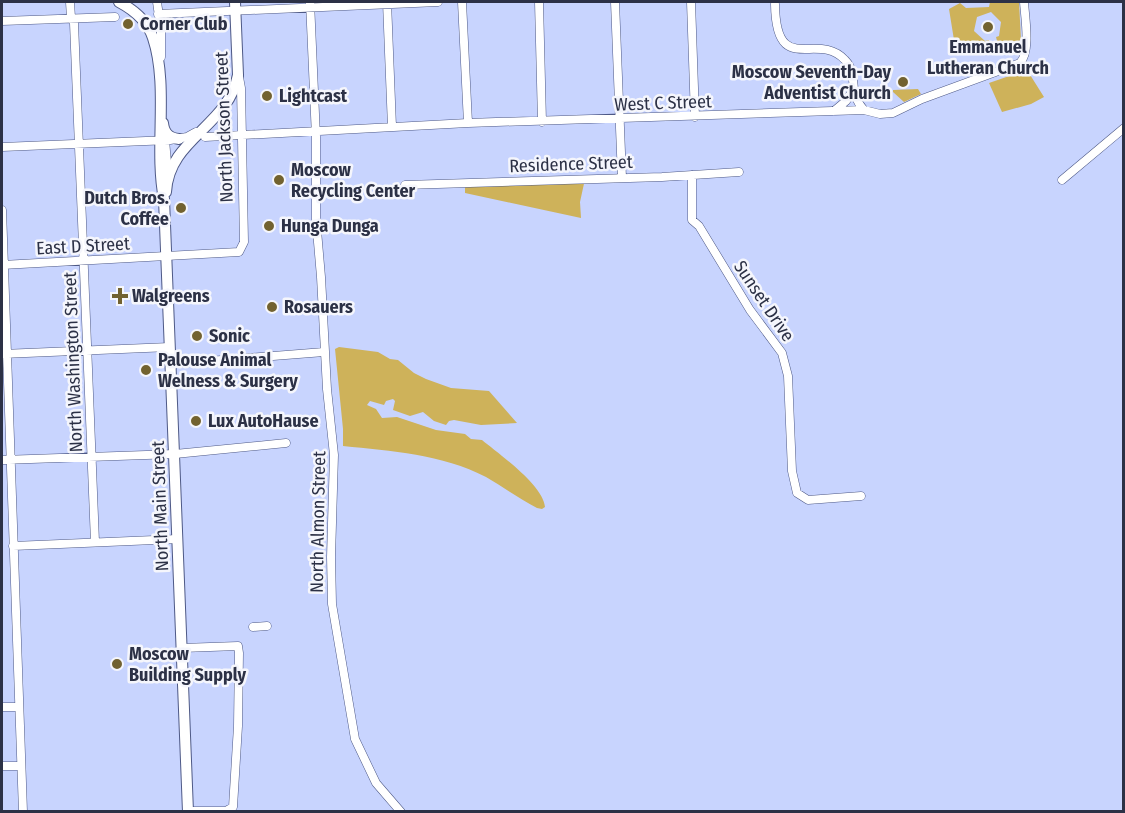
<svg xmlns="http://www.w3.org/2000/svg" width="1125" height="813" font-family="'Fira Sans Condensed',sans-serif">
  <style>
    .green { fill: #ceb25a }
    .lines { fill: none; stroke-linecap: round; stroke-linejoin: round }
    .minor-casing { stroke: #4e5986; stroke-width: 9 }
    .highway-casing { stroke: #4e5986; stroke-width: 12 }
    .minor { stroke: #fff; stroke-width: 8 }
    .highway { stroke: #fff; stroke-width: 10 }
    .poi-dot { fill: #726230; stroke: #f5f6fc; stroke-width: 2 }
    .labels { text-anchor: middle; stroke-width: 5; stroke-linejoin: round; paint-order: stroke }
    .poi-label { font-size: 18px; font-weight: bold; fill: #2c3146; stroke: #f5f6fc; text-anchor: start }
    .street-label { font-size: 18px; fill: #2c3146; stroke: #f5f6fc }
  </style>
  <rect width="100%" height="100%" fill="#c8d4fe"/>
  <!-- green -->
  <path class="green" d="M990 2H1019L1021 40 999 48 996 37 999 36 1001 22 991 12 977 17 974 31 985 41 989 40 992 50 980 54 979 51 954 40 949 9 960 3 966 8 989 7Z
    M1027 70 1044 97 1031 104 1002 112 989 83Z
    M918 89 921 94 904 102 893 92V90Z
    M585 179 580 202 581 218 465 193V182Z
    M339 347 378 352 390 359 398 360 414 373 426 379 451 388 489 391 517 423 481 425 454 420 449 421 446 425 434 421 423 412 410 416 393 410 395 401 393 399 386 401 384 405 370 401 367 405 376 409 382 418 397 417 436 430 465 434 471 439 482 440C499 454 543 485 545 507L542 509 537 508C520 499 503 487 486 477 442 454 391 451 343 446V429L335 349Z"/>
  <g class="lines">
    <!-- minor casing -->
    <g class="minor-casing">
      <path id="minor" d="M70 2 71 18 74 23 95 542
        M157 2 161 30V57
        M310 2 316 137V219L321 277 327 389 334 455 331 557 332 604 355 739 376 783 401 812
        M387 2 392 127
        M462 2 468 123
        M539 2 542 122
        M615 2 622 178
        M691 2 695 117
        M775 4C776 79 817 30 845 60 859 74 847 92 864 110
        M158 14 438 2
        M2 21 115 17
        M834 111 846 101 853 90
        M205 137 468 123 864 110 880 114 893 113 922 99 1020 63C1031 51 1025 18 1024 2
        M165 140 168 174
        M2 147 170 140 187 137 196 132
        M692 175V220L699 226 750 310 782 353 788 376 792 471 797 493 808 500 861 496
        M1062 180 1124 128
        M405 185 662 177 739 172
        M2 210 23 812
        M2 265 239 252 244 242 241 88 239 77
        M2 354 170 347
        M171 364 324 352
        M2 460 175 454 286 443
        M13 546 178 539
        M253 627 267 626
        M182 648 238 646 239 653 238 726 233 807 226 811H188
        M2 707H19
        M2 766H21"/>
    </g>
    <!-- highway casing -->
    <g class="highway-casing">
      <path id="highway" d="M119 2C134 10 148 22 153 38 169 86 154 149 164 199L188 812
        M163 123C164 133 169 138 179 139
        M166 192C169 138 228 127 238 75L235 2"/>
    </g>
    <!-- minor -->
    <use href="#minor" class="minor"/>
    <!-- highway -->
    <use href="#highway" class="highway"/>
  </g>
  <!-- markers -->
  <g class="poi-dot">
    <circle cx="128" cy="24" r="6"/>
    <circle cx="988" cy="27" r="6"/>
    <circle cx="903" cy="82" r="6"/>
    <circle cx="267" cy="96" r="6"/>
    <circle cx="279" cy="180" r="6"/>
    <circle cx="181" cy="208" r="6"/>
    <circle cx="269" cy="226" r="6"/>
    <path d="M117 287h6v6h6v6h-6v6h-6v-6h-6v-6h6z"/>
    <circle cx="272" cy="307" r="6"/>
    <circle cx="197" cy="336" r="6"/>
    <circle cx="146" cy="370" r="6"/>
    <circle cx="196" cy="421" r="6"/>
    <circle cx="117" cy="664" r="6"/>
  </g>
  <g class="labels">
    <!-- poi labels -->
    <g class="poi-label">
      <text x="140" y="30">Corner Club</text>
      <text x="988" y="53" text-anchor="middle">Emmanuel<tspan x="988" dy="21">Lutheran Church</tspan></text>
      <text x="891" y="78" text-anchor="end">Moscow Seventh-Day<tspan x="891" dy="21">Adventist Church</tspan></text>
      <text x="279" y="102">Lightcast</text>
      <text x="291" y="176">Moscow<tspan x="291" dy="21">Recycling Center</tspan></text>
      <text x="169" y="204" text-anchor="end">Dutch Bros.<tspan x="169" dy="21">Coffee</tspan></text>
      <text x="281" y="232">Hunga Dunga</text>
      <text x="132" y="302">Walgreens</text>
      <text x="284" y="313">Rosauers</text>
      <text x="209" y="342">Sonic</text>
      <text x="158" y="366">Palouse Animal<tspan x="158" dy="21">Welness &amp; Surgery</tspan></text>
      <text x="208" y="427">Lux AutoHause</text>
      <text x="129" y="660">Moscow<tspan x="129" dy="21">Building Supply</tspan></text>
    </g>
    <!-- street labels -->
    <g class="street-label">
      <text transform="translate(663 103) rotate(-2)" y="6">West C Street</text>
      <text transform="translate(224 127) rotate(-92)" y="6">North Jackson Street</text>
      <text transform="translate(571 164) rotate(-2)" y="6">Residence Street</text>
      <text transform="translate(83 246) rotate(-3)" y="6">East D Street</text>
      <text transform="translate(764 301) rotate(56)" y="6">Sunset Drive</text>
      <text transform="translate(73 362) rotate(-92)" y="6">North Washington Street</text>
      <text transform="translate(160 506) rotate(-92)" y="6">North Main Street</text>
      <text transform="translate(318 522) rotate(-89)" y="6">North Almon Street</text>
    </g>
  </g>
  <!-- border -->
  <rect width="1125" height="813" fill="none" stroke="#2c3146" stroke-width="6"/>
</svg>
